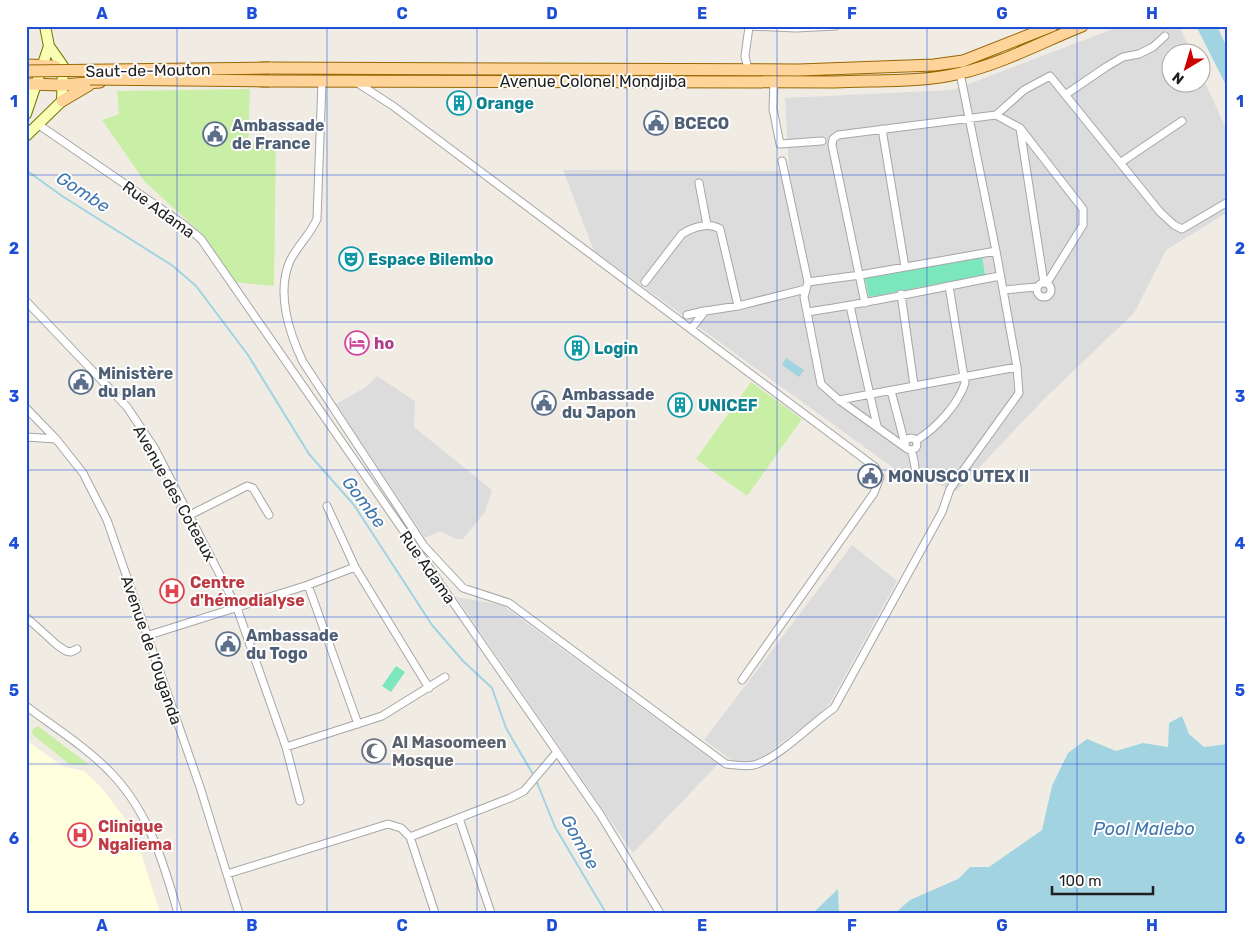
<svg xmlns="http://www.w3.org/2000/svg" width="1254" height="939" font-family="Rubik,sans-serif">
  <style>
    .residential { fill: #dddcdc }
    .education { fill: #ffffde }
    .grass { fill: #c9eea6 }
    .pitch { fill: #7ce6bd }
    .water { fill: #a1d3e1 }
    .lines { fill: none; stroke-linecap: round; stroke-linejoin: round }
    .stream { stroke: #a1d3e1; stroke-width: 2 }
    .minor-casing { stroke: #a6a6a6; stroke-width: 9 }
    .secondary-casing { stroke: #6e7b00; stroke-width: 12 }
    .primary-casing { stroke: #996700; stroke-width: 13 }
    .minor { stroke: #fff; stroke-width: 7 }
    .secondary { stroke: #fafeb4; stroke-width: 10 }
    .primary { stroke: #ffd49a; stroke-width: 11 }
    .primary-bridge-casing { stroke: #996700; stroke-width: 13; stroke-linecap: butt }
    .primary-bridge { stroke: #ffd49a; stroke-width: 11 }
    .grid { fill: none; stroke: #1d4ed8; stroke-width: 1; stroke-opacity: 0.55 }
    .labels { text-anchor: middle; stroke-width: 4; stroke-linejoin: round; paint-order: stroke }
    .street-label { font-size: 16px; fill: #1f1f1f; stroke: #fff }
    .culture-label { font-size: 16px; font-weight: bold; fill: #0d838f; stroke: #fff; text-anchor: start }
    .service-label { font-size: 16px; font-weight: bold; fill: #4e5e75; stroke: #fff; text-anchor: start }
    .hotel-label { font-size: 16px; font-weight: bold; fill: #b23c85; stroke: #fff; text-anchor: start }
    .health-label { font-size: 16px; font-weight: bold; fill: #be3a42; stroke: #fff; text-anchor: start }
    .worship-label { font-size: 16px; font-weight: bold; fill: #5b616d; stroke: #fff; text-anchor: start }
    .water-label { font-size: 18px; font-style: italic; fill: #4077ae; stroke: #fff }
    .neatline { fill: none; stroke: #1d4ed8; stroke-width: 2 }
    .grid-label { font-size: 16px; text-anchor: middle; font-weight: bold; fill: #1d4ed8 }
  </style>
  <rect width="100%" height="100%" fill="#f0ece4"/>
  <!-- residential -->
  <path class="residential" d="M1121 26H1179L1191 52H1172V82H1202V76L1228 133V212L1166 250 1134 313 1045 398 957 491 899 472 594 251 563 170 789 171 785 98 953 90Z
    M377 376 415 401 414 427 492 490 485 512 463 539H456L440 531 425 538 336 404 366 387Z
    M852 545 897 581 830 703 816 717 757 761H733L704 740Z
    M456 597 502 605 718 764 633 853Z"/>
  <!-- education -->
  <path class="education" d="M26 740 62 766 84 771 101 787 126 820 140 850 160 913H26Z"/>
  <!-- grass -->
  <path class="grass" d="M250 89 248 142 276 141 274 286 234 282 201 233 145 182 102 120 119 114 117 91Z
    M751 382 802 419 747 496 696 459Z
    M38 726 88 764V765L69 764 32 734 33 729Z"/>
  <!-- pitch -->
  <path class="pitch" d="M982 256 985 275 869 297 865 278Z
    M396 666 405 672 391 692 382 686Z"/>
  <!-- water -->
  <path class="water" d="M1196 26H1217L1228 50V89Z
    M786 358 804 370 799 377 782 365Z
    M1182 716 1189 734 1204 747 1228 744V913H895L910 900 958 879 970 867H989L1042 830 1052 786 1068 753 1087 739 1116 751 1143 743 1168 747 1169 723Z
    M838 889 839 913H813Z"/>
  <g class="lines">
    <!-- stream -->
    <path class="stream" d="M26 170 62 196 173 266 196 286 248 355 309 454 354 505 432 625 463 661 492 688 506 728 534 776
      M536 780 555 827 606 913"/>
    <!-- minor casing -->
    <g class="minor-casing">
      <path id="minor" d="M748 26 796 28 836 26
        M748 70 745 56 749 27
        M774 80 773 109 780 144 822 141
        M322 81 317 219C310 235 297 246 290 261 276 292 289 333 303 362L424 546 463 588 509 603 726 764C735 765 745 767 754 765 779 758 812 723 834 708L942 512 950 489 1019 393 1017 367 996 251 960 73
        M356 82 393 106 875 467 880 477 874 493 742 680
        M1065 95 1106 67 1123 57 1139 54 1153 47 1165 36
        M996 115 1024 90 1050 76 1160 212 1174 225 1182 229 1226 203
        M39 125 183 224 201 239 557 752 600 814 660 913
        M1020 128 1044 283
        M882 129 905 267
        M782 161 808 282 804 297 821 384 839 400 906 448
        M1120 163 1182 121
        M699 183 707 225
        M645 282 682 234C693 227 709 222 720 229L738 306
        M808 282 860 275 996 251
        M1037 290a7 7 0 1 1 14 0a7 7 0 1 1-14 0Z
        M1003 290 1037 287
        M901 294 914 385
        M26 301 127 407 155 449 237 608 286 747 300 801
        M865 303 832 145 833 139 838 135 996 115 1020 128 1083 209V225L1047 283
        M850 306 877 426
        M807 312C872 303 936 288 1000 276
        M687 315 704 311
        M691 329 705 311 738 306 806 289
        M891 391 905 444
        M839 400 1017 367
        M26 408 56 439 83 473 107 520 200 787 239 913
        M26 437 56 439
        M905 444a6 6 0 1 1 12 0a6 6 0 1 1-12 0Z
        M917 440C936 428 958 405 965 383L949 286
        M912 451 915 467
        M327 506 355 567 429 688
        M190 515 247 486 253 488 269 515
        M308 585 358 724
        M26 617 57 645 66 651 71 652 77 649
        M146 636 308 585 355 567
        M26 706C55 728 88 748 113 775 149 813 164 864 178 913
        M286 747 382 716 445 677
        M459 818 491 913
        M410 837 510 798 524 791 557 752
        M227 874 388 824 401 828 410 837 435 913"/>
    </g>
    <!-- secondary casing -->
    <g class="secondary-casing">
      <path id="secondary" d="M45 26 49 46
        M26 114 49 46
        M26 136 62 101 63 66 49 46"/>
    </g>
    <!-- primary casing -->
    <g class="primary-casing">
      <path id="primary" d="M26 65 55 66
        M261 68 799 70 934 65 963 61 1052 26
        M261 81 834 82C876 80 920 83 961 73 1003 63 1042 42 1082 26
        M26 84 62 85 100 82
        M62 101 89 85"/>
    </g>
    <!-- minor -->
    <use href="#minor" class="minor"/>
    <!-- secondary -->
    <use href="#secondary" class="secondary"/>
    <!-- primary -->
    <use href="#primary" class="primary"/>
    <!-- primary-bridge casing -->
    <g class="primary-bridge-casing">
      <path id="primary-bridge" d="M26 71 270 68
        M90 79 270 81"/>
    </g>
    <!-- primary-bridge -->
    <use href="#primary-bridge" class="primary-bridge"/>
  </g>
  <!-- grid -->
  <path class="grid" d="M177 26V913M327 26V913M477 26V913M627 26V913M777 26V913M927 26V913M1077 26V913M26 175H1228M26 322H1228M26 470H1228M26 617H1228M26 764H1228"/>
  <!-- icons -->
  <defs>
    <g id="building-ring" transform="scale(1.25)"><circle r="9.5" fill="#fff" stroke="#0f9aa8" stroke-width="1.5"/><path d="M-4-6H4V6H1V3H-1V6H-4ZM-2.5-4.3h1.7v1.8h-1.7ZM.8-4.3h1.7v1.8H.8ZM-2.5-1h1.7V.8h-1.7ZM.8-1h1.7V.8H.8Z" fill="#0f9aa8"/></g>
    <g id="civic-ring" transform="scale(1.25)"><circle r="9.5" fill="#fff" stroke="#5c6f8a" stroke-width="1.5"/><path d="M-.6-6.5H3V-4.5H.6V-3L4-1V1h2V6H-6V1h2V-1L-.6-3ZM-1.2 2.5V6h2.4V2.5Z" fill="#5c6f8a"/></g>
    <g id="theatre-ring" transform="scale(1.25)"><circle r="9.5" fill="#fff" stroke="#0f9aa8" stroke-width="1.5"/><path d="M-5-5.5Q0-4 5-5.5V0Q5 5 0 6Q-5 5-5 0ZM-3.3-2.5H-1v1.5H-3.3ZM1-2.5H3.3v1.5H1ZM-2.8 1Q0 5.5 2.8 1Z" fill="#0f9aa8"/></g>
    <g id="hotel-ring" transform="scale(1.25)"><circle r="9.5" fill="#fff" stroke="#d1479c" stroke-width="1.5"/><path d="M-6-4.5h1.5V1H6V5H4.5V3h-9V5H-6ZM-4 0a1.8 1.8 0 1 1 3.6 0ZM.5 0V-2.5h3Q6-2.5 6 0Z" fill="#d1479c"/></g>
    <g id="hospital-ring" transform="scale(1.25)"><circle r="9.5" fill="#fff" stroke="#e0444e" stroke-width="1.5"/><path d="M-5-5h3v3.5h4V-5h3V5h-3V1.5h-4V5h-3Z" fill="#e0444e"/></g>
    <g id="mosque-ring" transform="scale(1.25)"><circle r="9.5" fill="#fff" stroke="#6b7280" stroke-width="1.5"/><path d="M3.5-4.9A6 6 0 1 0 3.5 4.9A5 5 0 1 1 3.5-4.9Z" fill="#6b7280"/></g>
  </defs>
  <g fill-rule="evenodd">
    <use href="#building-ring" x="459" y="103"/>
    <use href="#civic-ring" x="656" y="123"/>
    <use href="#civic-ring" x="215" y="134"/>
    <use href="#theatre-ring" x="351" y="259"/>
    <use href="#hotel-ring" x="357" y="343"/>
    <use href="#building-ring" x="577" y="348"/>
    <use href="#civic-ring" x="81" y="382"/>
    <use href="#civic-ring" x="544" y="403"/>
    <use href="#building-ring" x="680" y="405"/>
    <use href="#civic-ring" x="870" y="476"/>
    <use href="#hospital-ring" x="172" y="591"/>
    <use href="#civic-ring" x="228" y="644"/>
    <use href="#mosque-ring" x="374" y="751"/>
    <use href="#hospital-ring" x="80" y="835"/>
  </g>
  <g class="labels">
    <!-- street labels -->
    <g class="street-label">
      <text transform="translate(148 70) rotate(-1)" y="6">Saut-de-Mouton</text>
      <text x="593" y="87">Avenue Colonel Mondjiba</text>
      <text transform="translate(159 209) rotate(36)" y="6">Rue Adama</text>
      <text transform="translate(175 493) rotate(61)" y="6">Avenue des Coteaux</text>
      <text transform="translate(428 567) rotate(55)" y="6">Rue Adama</text>
      <text transform="translate(152 650) rotate(71)" y="6">Avenue de l’Ouganda</text>
    </g>
    <!-- culture labels -->
    <g class="culture-label">
      <text x="476" y="109">Orange</text>
      <text x="368" y="265">Espace Bilembo</text>
      <text x="594" y="354">Login</text>
      <text x="698" y="411">UNICEF</text>
    </g>
    <!-- service labels -->
    <g class="service-label">
      <text x="674" y="129">BCECO</text>
      <text x="232" y="131">Ambassade<tspan x="232" dy="18">de France</tspan></text>
      <text x="98" y="379">Ministère<tspan x="98" dy="18">du plan</tspan></text>
      <text x="562" y="400">Ambassade<tspan x="562" dy="18">du Japon</tspan></text>
      <text x="888" y="482">MONUSCO UTEX II</text>
      <text x="246" y="641">Ambassade<tspan x="246" dy="18">du Togo</tspan></text>
    </g>
    <!-- hotel labels -->
    <g class="hotel-label">
      <text x="374" y="349">ho</text>
    </g>
    <!-- health labels -->
    <g class="health-label">
      <text x="190" y="588">Centre<tspan x="190" dy="18">d'hémodialyse</tspan></text>
      <text x="98" y="832">Clinique<tspan x="98" dy="18">Ngaliema</tspan></text>
    </g>
    <!-- worship labels -->
    <g class="worship-label">
      <text x="392" y="748">Al Masoomeen<tspan x="392" dy="18">Mosque</tspan></text>
    </g>
    <!-- water labels -->
    <g class="water-label">
      <text transform="translate(83 192) rotate(33)" y="6">Gombe</text>
      <text transform="translate(364 502) rotate(53)" y="6">Gombe</text>
      <text x="1144" y="835">Pool Malebo</text>
      <text transform="translate(580 842) rotate(61)" y="6">Gombe</text>
    </g>
  </g>
  <!-- border -->
  <rect width="1254" height="939" fill="none" stroke="#ffffff" stroke-width="55"/>
  <!-- north arrow -->
  <g transform="translate(1186 68) rotate(218)"><circle r="24" fill="#ffffff" stroke="#a5a5a5"/>
  <path d="M0-4L9 19L0 12L-9 19Z" fill="#cd0100"/>
  <text y="-8" font-size="14" font-weight="bold" text-anchor="middle" fill="#1f1f1f">N</text>
  </g>
  <!-- scale -->
  <path d="M1052 886v8h101v-8" fill="none" stroke="#1f1f1f" stroke-width="2.5"/>
  <text x="1059" y="886" font-size="15" fill="#1f1f1f" stroke="#ffffff" stroke-width="4" paint-order="stroke">100 m</text>
  <rect x="28" y="28" width="1198" height="884" class="neatline"/>
  <g class="grid-label">
    <text x="102" y="19">A</text>
    <text x="252" y="19">B</text>
    <text x="402" y="19">C</text>
    <text x="552" y="19">D</text>
    <text x="702" y="19">E</text>
    <text x="852" y="19">F</text>
    <text x="1002" y="19">G</text>
    <text x="1152" y="19">H</text>
    <text x="14" y="107">1</text>
    <text x="1240" y="107">1</text>
    <text x="14" y="254">2</text>
    <text x="1240" y="254">2</text>
    <text x="14" y="402">3</text>
    <text x="1240" y="402">3</text>
    <text x="14" y="549">4</text>
    <text x="1240" y="549">4</text>
    <text x="14" y="696">5</text>
    <text x="1240" y="696">5</text>
    <text x="14" y="844">6</text>
    <text x="1240" y="844">6</text>
    <text x="102" y="931">A</text>
    <text x="252" y="931">B</text>
    <text x="402" y="931">C</text>
    <text x="552" y="931">D</text>
    <text x="702" y="931">E</text>
    <text x="852" y="931">F</text>
    <text x="1002" y="931">G</text>
    <text x="1152" y="931">H</text>
  </g>
</svg>
